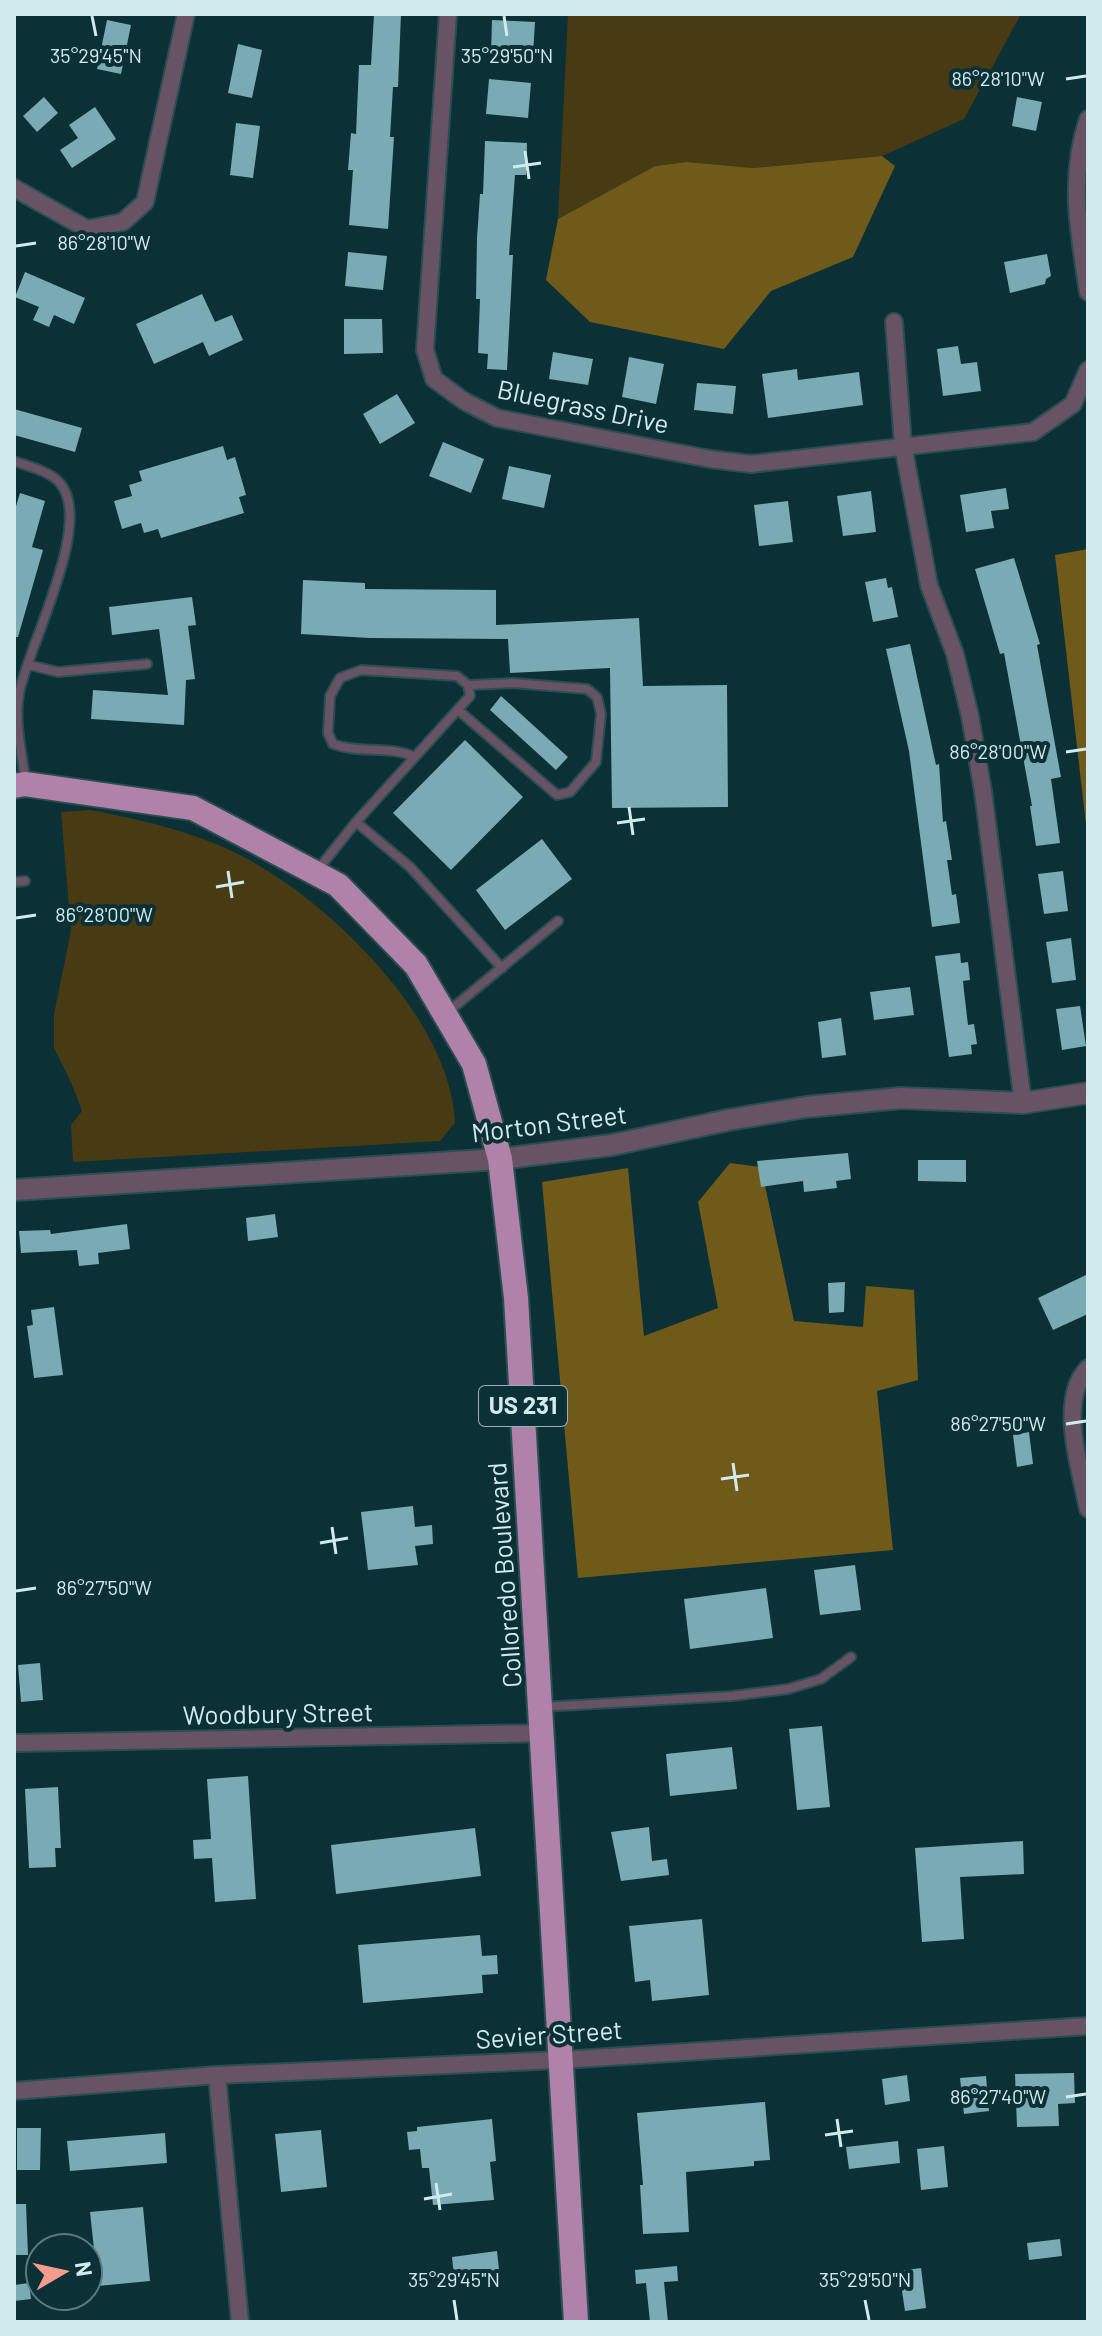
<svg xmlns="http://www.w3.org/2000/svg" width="1102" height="2336" font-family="Barlow,sans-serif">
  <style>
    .green { fill: #483b14 }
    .forest { fill: #6f5a19 }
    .building { fill: #7aaab3 }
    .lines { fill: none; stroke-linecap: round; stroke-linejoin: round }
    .service-casing { stroke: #2b4e53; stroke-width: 12 }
    .minor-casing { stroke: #2b4e53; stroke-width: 20 }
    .tertiary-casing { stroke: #2b4e53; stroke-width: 24 }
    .trunk-casing { stroke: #2b4e53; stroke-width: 28 }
    .service { stroke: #685365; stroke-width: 8 }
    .minor { stroke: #685365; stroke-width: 16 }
    .tertiary { stroke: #685365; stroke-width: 20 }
    .trunk { stroke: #b082aa; stroke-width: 24 }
    .ticks { fill: none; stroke: #d1eaee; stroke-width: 3 }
    .labels { text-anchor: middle; stroke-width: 8; stroke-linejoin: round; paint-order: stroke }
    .shield { fill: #0b3036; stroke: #96b2b7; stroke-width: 2 }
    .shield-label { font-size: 24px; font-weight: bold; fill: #d1eaee }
    .street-label { font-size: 26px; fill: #d1eaee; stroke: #0b3036 }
    .ticks-label { font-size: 20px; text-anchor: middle; fill: #d1eaee; stroke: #0b3036; stroke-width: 8; stroke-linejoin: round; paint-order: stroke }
  </style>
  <rect width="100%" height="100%" fill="#0b3036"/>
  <!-- green -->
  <path class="green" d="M568 14H1021L964 119 882 156 753 168 687 162 655 166 558 219Z
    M90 810C148 821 206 834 258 865 340 913 451 1023 455 1123L440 1141 73 1162 71 1125 82 1111 71 1082 54 1048V1014L71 931 61 812Z"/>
  <!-- forest -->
  <path class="forest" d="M882 156 895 166 853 257 771 291 724 349 590 322 546 280 558 219 655 166 687 162 753 168Z
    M1088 549V842L1055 555Z
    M730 1163 761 1167 794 1321 863 1327 866 1286 914 1290 918 1380 877 1391 893 1550 578 1578 542 1182 628 1168 644 1336 718 1308 698 1202Z"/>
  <!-- building -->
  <path class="building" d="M374 14H401L398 87H393L390 137H394L388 229 349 225 353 170H348L351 133 356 134 359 65H371Z
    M107 20 131 25 121 74 97 69Z
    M492 20 535 22 533 55 491 54Z
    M238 44 262 50 252 98 228 93Z
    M489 79 531 83 528 118 486 114Z
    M44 97 58 113 37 132 23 116Z
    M1017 97 1042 102 1036 131 1012 126Z
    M95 107 116 139 72 168 60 150 78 138 69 125Z
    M236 123 260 126 253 178 230 175Z
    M485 141 527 143 526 175H515L509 255H513L507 370 487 369 488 354 478 353 480 299H476L477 238 480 194H483Z
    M348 252 387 256 383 290 345 286Z
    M1047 254 1051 276 1046 279 1045 284 1010 293 1004 262Z
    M25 272 85 298 74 324 54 315 49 327 33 320 39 307 15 297Z
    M202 294 215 322 232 315 243 340 209 356 203 342 154 364 136 324Z
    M344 319H382L383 353 344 354Z
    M958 346 961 364 977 362 981 391 943 396 937 349Z
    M553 352 593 359 588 385 549 379Z
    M629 357 664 364 656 404 622 397Z
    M797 369 798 380 859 372 863 405 768 418 762 374Z
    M697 383 736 386 733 414 694 410Z
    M397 394 415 423 380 444 363 414Z
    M14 409 82 428 75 452 14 435Z
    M443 442 484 459 471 493 429 476Z
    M223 446 227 460 235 457 246 495 239 497 244 513 161 538 158 529 144 533 141 523 122 529 114 501 132 496 129 485 142 481 139 471Z
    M509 466 551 475 544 508 502 499Z
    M1006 488 1009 509 991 511 994 528 966 532 960 495Z
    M871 491 876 532 843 536 837 496Z
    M20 493 45 501 32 547 43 550 18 637H14V513Z
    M788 501 793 542 759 546 754 505Z
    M1014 558 1040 644 1037 645 1061 777 1051 779 1060 843 1036 846 1030 806H1032L1004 653 1000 654 975 569Z
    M886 578 888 588 892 587 898 617 873 622 865 582Z
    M303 580 365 583V589L496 590V625L639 618 643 686 727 685 728 807 612 808 610 668 510 673 508 639 369 638 301 634Z
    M192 597 196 625 188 626 195 679 186 680 184 725 91 719 93 690 168 695 159 629 112 635 109 607Z
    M910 644 936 765 939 764 943 822 946 821 952 860H947L952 895 956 894 960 923 932 927 909 751 886 649Z
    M501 696 568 757 556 770 490 710Z
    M465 740 523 797 451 870 393 813Z
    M542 839 572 879 505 930 476 890Z
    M1063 871 1068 911 1044 914 1038 874Z
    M1071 938 1076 980 1052 983 1046 942Z
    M960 953 961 963 968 962 970 980 963 981 964 991 968 1025 974 1024 977 1044 971 1045 972 1054 949 1057 935 956Z
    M910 987 914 1015 874 1020 870 992Z
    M1080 1006 1086 1046 1062 1050 1056 1009Z
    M841 1018 846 1055 822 1058 818 1022Z
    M848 1153 851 1179 836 1181 837 1188 804 1192 803 1181 761 1187 757 1161Z
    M918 1160H966V1182L918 1181Z
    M275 1214 278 1237 248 1241 246 1218Z
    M127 1224 130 1249 98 1253 99 1264 79 1266 77 1250 21 1253 19 1231 50 1230 51 1234Z
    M1088 1274V1314L1053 1330 1038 1298Z
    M845 1282 844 1312 829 1313 828 1283Z
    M54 1307 63 1375 34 1378 27 1326 33 1325 31 1310Z
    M1029 1432 1033 1464 1017 1467 1013 1435Z
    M413 1506 415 1527 432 1525 433 1544 415 1546 418 1565 368 1570 361 1512Z
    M855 1565 861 1610 820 1615 814 1570Z
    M766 1588 773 1638 690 1649 684 1599Z
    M40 1663 43 1700 21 1702 18 1665Z
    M822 1726 830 1807 797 1810 789 1729Z
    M732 1747 737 1789 670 1796 666 1754Z
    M248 1776 256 1899 215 1902 212 1858 194 1859 193 1840 211 1839 207 1779Z
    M58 1787 61 1848H55L56 1867 29 1868 25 1789Z
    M649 1827 652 1861 667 1859 669 1875 621 1881 611 1832Z
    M475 1828 481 1876 336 1894 331 1845Z
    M1023 1841 1024 1874 960 1877 964 1939 922 1942 915 1848Z
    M702 1919 709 1995 652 2001 650 1980 635 1982 629 1926Z
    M480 1935 482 1956 497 1955 498 1974 482 1975 483 1993 363 2003 358 1945Z
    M1074 2073 1075 2103 1058 2104 1059 2126 1017 2127 1015 2074Z
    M907 2075 910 2101 885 2105 882 2079Z
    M986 2076 989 2111 964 2114 960 2078Z
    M765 2102 770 2160 754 2161V2166L686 2172 689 2232 643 2234 640 2185H643L637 2113Z
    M492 2119 496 2161 490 2162 494 2200 433 2205 429 2168H422L420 2149 409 2150 407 2132 417 2131V2127Z
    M17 2128H41L40 2170H17Z
    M321 2130 327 2187 281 2192 275 2134Z
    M165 2133 167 2163 70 2171 67 2141Z
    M898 2141 900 2163 849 2169 846 2147Z
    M944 2146 948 2187 921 2190 917 2149Z
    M14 2204H26L28 2255H14Z
    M143 2207 150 2281 98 2286 90 2212Z
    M1060 2239 1062 2256 1029 2260 1027 2243Z
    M497 2251 500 2279 455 2285 452 2257Z
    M677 2266 678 2281 664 2282 668 2322H650L646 2283 636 2284 635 2270Z
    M921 2268 926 2308 905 2311 899 2271Z
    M29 2283 31 2299 14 2301V2285Z"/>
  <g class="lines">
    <!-- service casing -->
    <g class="service-casing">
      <path id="service" d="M14 461C27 466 49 471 59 482 96 521 27 648 19 694 14 722 22 752 25 779
        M29 665 58 672 147 664
        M458 710 557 795 570 792 596 762 601 714 597 697 587 689 513 683 468 685
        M356 822 410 867 502 968
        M316 872 356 822 470 696 468 685 457 676 361 670 340 678 330 696 328 733 333 744C359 754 389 745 415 757
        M14 882 25 881
        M449 1011 558 921
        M542 1707 732 1696 788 1689 821 1679 851 1657"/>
    </g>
    <!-- minor casing -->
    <g class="minor-casing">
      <path id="minor" d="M448 14 425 350 434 379 464 401 497 418 710 459 751 464 1033 432 1073 404 1088 370
        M1088 119C1068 179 1079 232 1088 292
        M14 188 87 229 123 222 145 202 186 14
        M894 322 903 445 929 585 955 654 970 716 983 791 1023 1103
        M1088 1368C1057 1400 1081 1471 1088 1509
        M14 1743 543 1733
        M217 2075 240 2322
        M14 2091 217 2075 561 2060 1088 2026"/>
    </g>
    <!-- tertiary casing -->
    <g class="tertiary-casing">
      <path id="tertiary" d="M14 1190 500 1159 612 1145 728 1120 806 1107 901 1098 1023 1103 1088 1093"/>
    </g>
    <!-- trunk casing -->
    <g class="trunk-casing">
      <path id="trunk" d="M14 786 25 784 193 808 338 885 416 965 474 1064 500 1159 516 1298 576 2322"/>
    </g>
    <!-- service -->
    <use href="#service" class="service"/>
    <!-- minor -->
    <use href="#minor" class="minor"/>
    <!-- tertiary -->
    <use href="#tertiary" class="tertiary"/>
    <!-- trunk -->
    <use href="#trunk" class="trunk"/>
  </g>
  <!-- ticks -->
  <path class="ticks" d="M92 16 96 36M504 16 507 36M1066 79 1086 76M525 151 529 179M513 167 541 163M16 246 36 243M1066 752 1086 749M629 807 633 835M617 823 645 819M228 871 232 898M216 887 244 882M16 918 36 915M1066 1424 1086 1421M733 1463 737 1491M721 1479 749 1475M332 1527 336 1554M320 1543 348 1538M16 1591 36 1588M1066 2097 1086 2094M837 2119 841 2147M825 2135 853 2131M436 2183 440 2210M424 2199 452 2194M454 2300 457 2320M865 2300 869 2320"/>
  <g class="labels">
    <!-- shield labels -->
    <rect class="shield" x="479" y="1386" width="88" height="40" rx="6"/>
    <g class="shield-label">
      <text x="523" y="1414">US 231</text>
    </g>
    <!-- street labels -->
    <g class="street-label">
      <text transform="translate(583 407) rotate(12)" y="9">Bluegrass Drive</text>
      <text transform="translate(549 1124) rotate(-7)" y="9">Morton Street</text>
      <text transform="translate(505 1575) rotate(-94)" y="9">Colloredo Boulevard</text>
      <text transform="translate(278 1714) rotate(-1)" y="9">Woodbury Street</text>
      <text transform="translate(549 2035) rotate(-4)" y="9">Sevier Street</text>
    </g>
  </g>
  <g class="ticks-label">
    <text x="96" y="63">35°29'45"N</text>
    <text x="507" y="63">35°29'50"N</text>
    <text x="998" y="86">86°28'10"W</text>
    <text x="104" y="250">86°28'10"W</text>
    <text x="998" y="759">86°28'00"W</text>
    <text x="104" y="922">86°28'00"W</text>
    <text x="998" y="1431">86°27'50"W</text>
    <text x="104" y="1595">86°27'50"W</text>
    <text x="998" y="2104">86°27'40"W</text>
    <text x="454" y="2287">35°29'45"N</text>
    <text x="865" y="2287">35°29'50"N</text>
  </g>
  <!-- border -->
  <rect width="1102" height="2336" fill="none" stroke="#d1eaee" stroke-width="32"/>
  <!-- north arrow -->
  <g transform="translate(64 2272) rotate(81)"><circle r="38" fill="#0b3036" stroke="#5a7a80" stroke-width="2"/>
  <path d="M0-6L14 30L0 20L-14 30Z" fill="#f59d8d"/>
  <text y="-12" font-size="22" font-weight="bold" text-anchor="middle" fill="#d1eaee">N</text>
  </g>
</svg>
